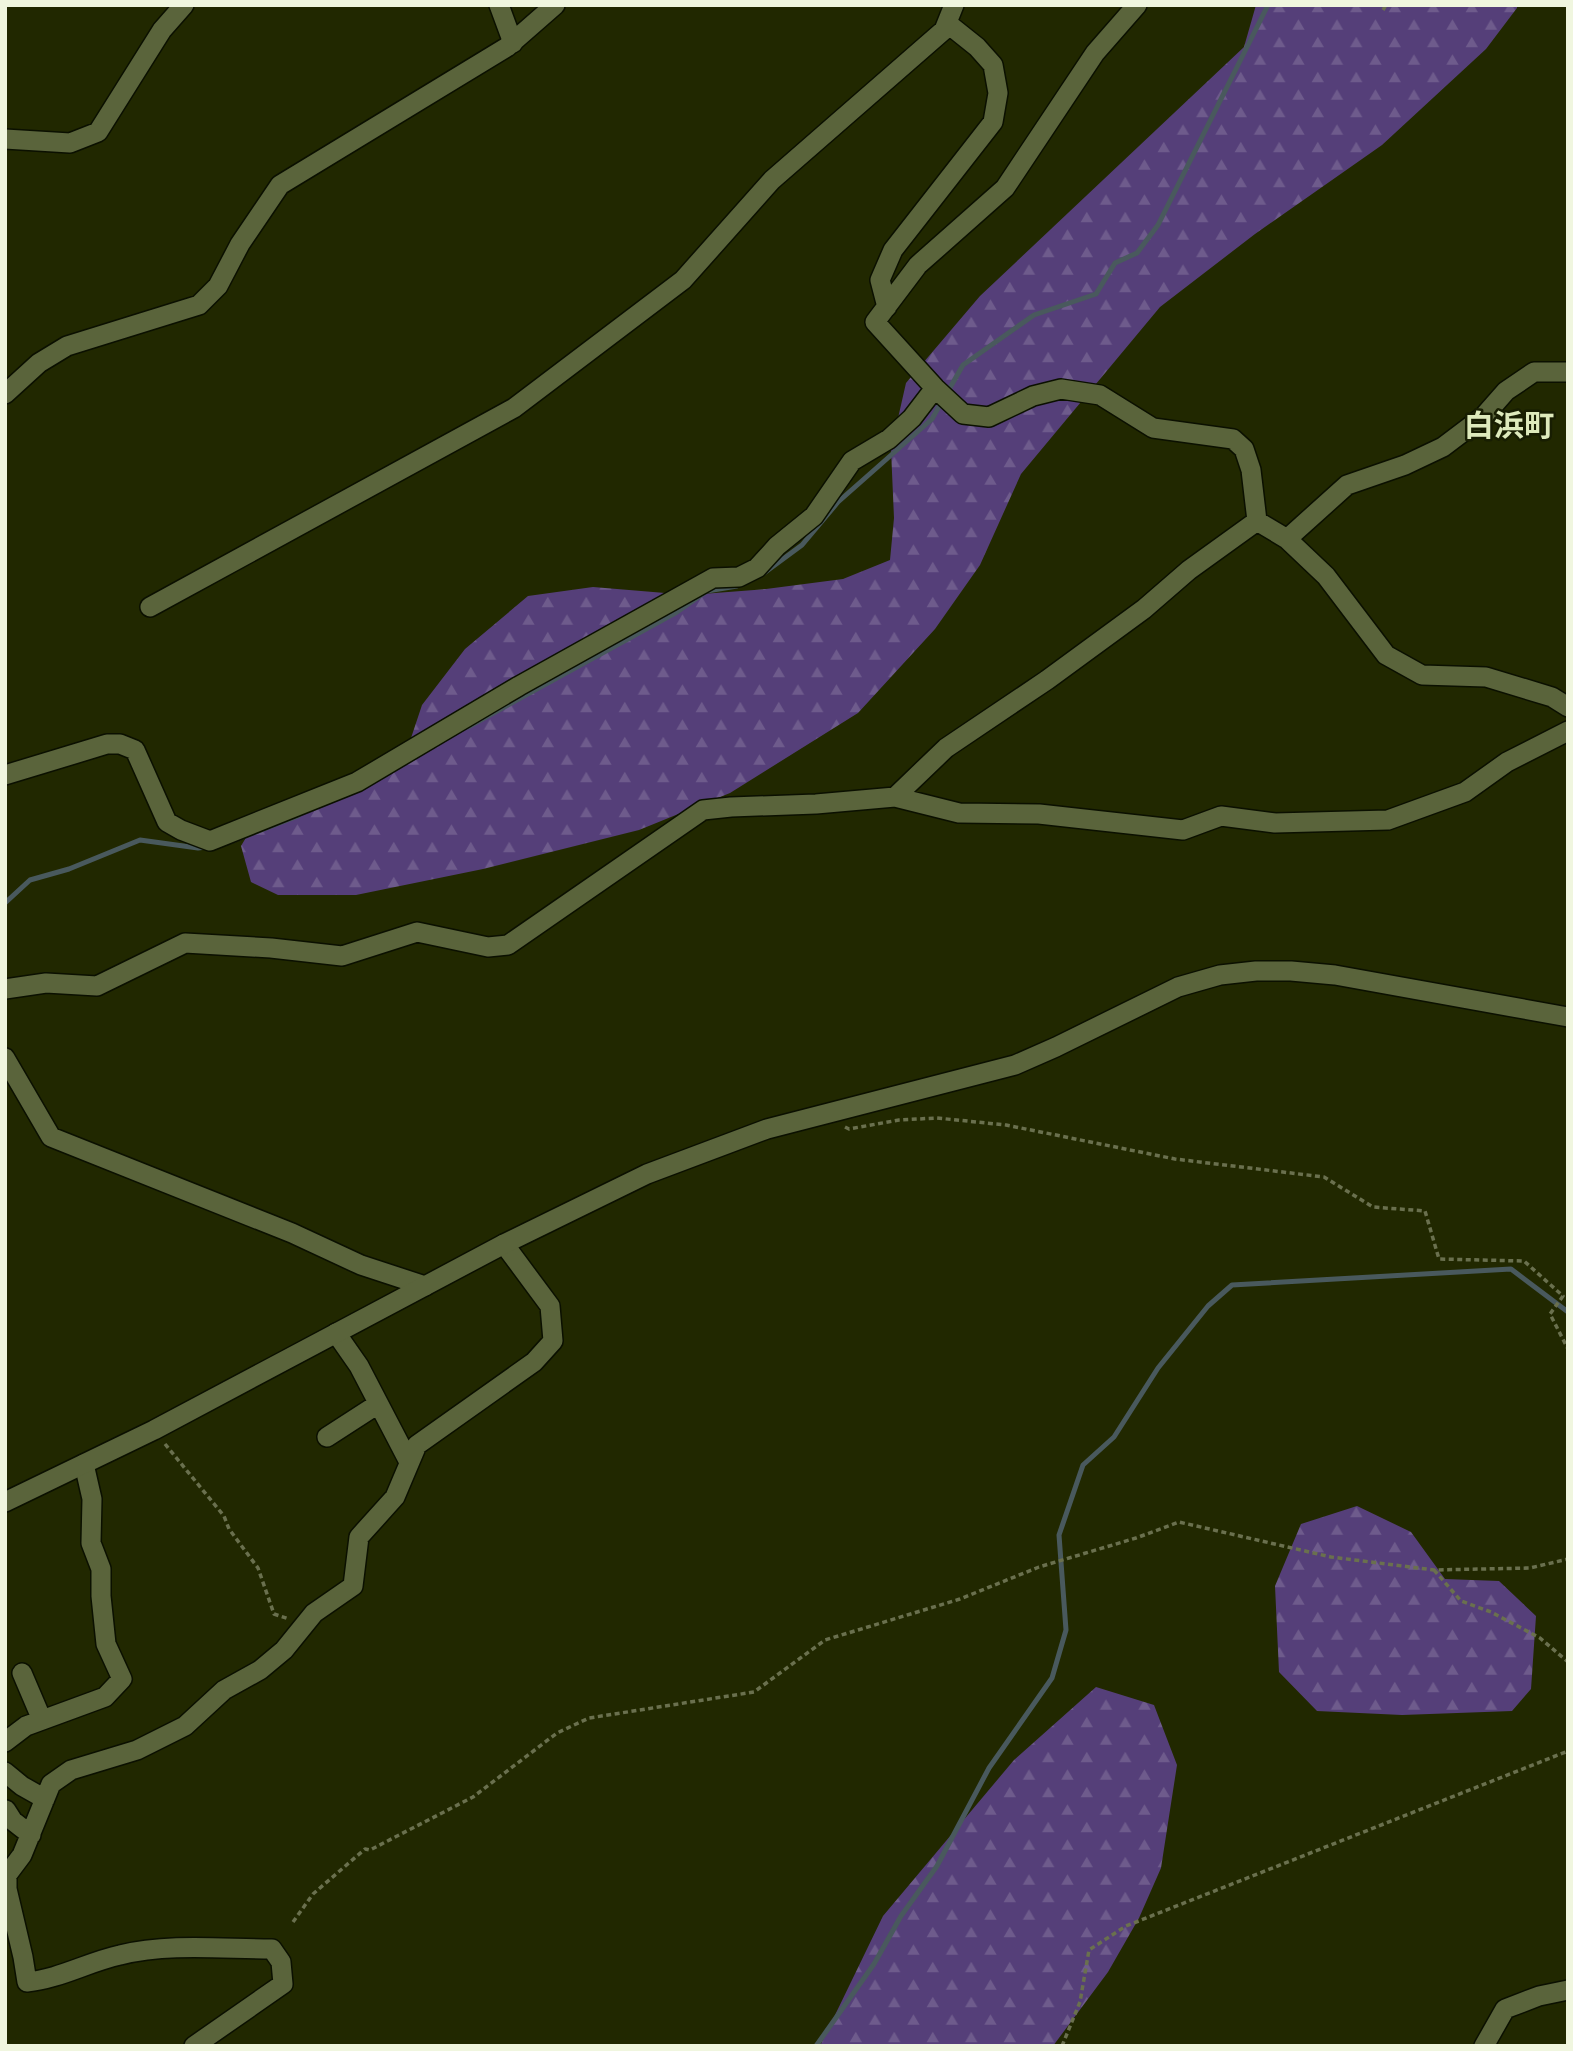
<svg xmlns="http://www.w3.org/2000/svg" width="1573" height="2051" font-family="Figtree,'Noto Sans JP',sans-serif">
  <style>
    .forest { fill: url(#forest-firs) }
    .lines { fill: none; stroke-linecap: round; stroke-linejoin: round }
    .stream { stroke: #49595d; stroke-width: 5 }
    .minor-casing { stroke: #0b1000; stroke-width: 22 }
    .tertiary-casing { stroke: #0b1000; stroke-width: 22 }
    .path { stroke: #6a704e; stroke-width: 3.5; stroke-dasharray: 5 3.5; stroke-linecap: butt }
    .minor { stroke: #5a643b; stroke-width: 19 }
    .tertiary { stroke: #5a643b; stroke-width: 19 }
    .labels { text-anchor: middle; stroke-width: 5; stroke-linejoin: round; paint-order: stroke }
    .quarter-label { font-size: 30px; font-weight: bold; fill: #deeabc; stroke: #181e02 }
  </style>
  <defs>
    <pattern id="forest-firs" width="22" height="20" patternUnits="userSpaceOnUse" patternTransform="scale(1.75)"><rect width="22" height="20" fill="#553f79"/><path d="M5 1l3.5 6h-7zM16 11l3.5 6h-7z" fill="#6e5b8c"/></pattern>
  </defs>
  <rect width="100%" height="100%" fill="#212800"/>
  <!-- forest -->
  <path class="forest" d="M1256 5H1517V8L1486 49 1382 145 1255 234 1160 307 1021 474 980 565 935 629 858 713 730 793 639 830 483 869 356 895H278L251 882 241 846 257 819 404 759 422 705 465 649 528 596 593 587 689 595 766 589 843 579 890 560 894 518 891 449 906 383 980 296 1244 47Z
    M1357 1506 1411 1532 1445 1579 1499 1581 1536 1616 1531 1689 1512 1711 1402 1715 1317 1711 1279 1672 1275 1586 1301 1524Z
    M1096 1687 1154 1705 1177 1765 1161 1868 1139 1918 1108 1972 1053 2046H820L883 1916 1014 1760Z"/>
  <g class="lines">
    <!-- stream -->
    <path class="stream" d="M947 393 963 365 1034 315 1096 294 1115 263 1137 253 1158 225 1268 5
      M764 573 802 545 838 502 932 419 942 401
      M468 727 677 612 707 591 737 586
      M232 841 298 816
      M5 903 30 880 69 869 140 840 198 848 206 847
      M816 2046 874 1964 901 1916 937 1866 989 1768 1052 1678 1066 1630 1059 1535 1083 1465 1114 1437 1158 1368 1208 1306 1232 1285 1511 1269 1568 1312"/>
    <!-- minor casing -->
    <g class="minor-casing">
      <path id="minor" d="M499 5 513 43
        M1137 5 1095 53 1005 188 918 265 875 322 935 388 963 414 989 417 1033 396 1061 389 1100 395 1153 428 1233 439 1244 449 1251 470 1257 521
        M5 139 70 143 98 132 162 30 184 5
        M887 307 880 280 893 250 993 122 998 93 993 65 977 47 947 23
        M5 394 39 363 67 346 199 305 218 286 240 244 280 185 507 47 555 5
        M1287 539 1326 576 1386 655 1422 675 1486 677 1552 697 1568 707
        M150 607 514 408 683 280 772 180 944 30 954 5
        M5 775 107 744H120L135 750 167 822 181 830 210 841 357 782 519 686 713 578 739 577 757 568 777 546 814 516 852 461 889 439 912 418 935 388
        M895 797 946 748 1047 680 1144 609 1189 570 1257 521 1287 539 1347 485 1405 465 1443 447 1484 416 1506 391 1534 372H1568
        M5 989 46 983 97 986 185 943 271 948 342 956 417 932 488 947 508 945 703 810 731 807 816 804 895 797 959 813 1039 814 1183 830 1221 816 1275 823 1388 820 1465 792 1507 762 1568 731
        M5 1058 51 1137 292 1233 361 1265 425 1286
        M336 1333 359 1366 409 1462
        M327 1437 378 1404
        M22 1673 42 1720
        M5 1742 26 1726 105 1697 122 1679 106 1644 101 1596V1569L91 1543 92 1499 84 1464
        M5 1772 22 1786 45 1799
        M6 1810 13 1821 31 1835
        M194 2046 283 1984 281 1962 272 1949C222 1949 169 1943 120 1955 88 1962 59 1979 27 1982L23 1957 7 1889V1875L22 1855 51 1784 71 1770 137 1750 185 1726 224 1690 260 1670 284 1650 314 1613 353 1586 359 1537 395 1497 417 1445 534 1362 553 1341 550 1306 504 1244
        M1484 2046 1505 2009 1539 1996 1568 1990"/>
    </g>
    <!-- tertiary casing -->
    <g class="tertiary-casing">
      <path id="tertiary" d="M5 1502 154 1430 504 1244 647 1174 767 1129 1015 1065 1056 1047 1178 987 1220 975 1256 971H1291L1335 975 1568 1017"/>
    </g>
    <!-- path -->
    <path class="path" d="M1383 10 1386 5
      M845 1127 849 1129 899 1120 937 1118 1006 1125 1175 1159 1324 1177 1373 1207 1425 1211 1439 1259 1524 1261 1563 1296 1550 1314 1568 1349
      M165 1444 224 1516 229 1529 258 1568 274 1614 289 1619
      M1434 1570 1461 1601 1491 1612 1540 1638 1568 1662
      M293 1922 313 1894 365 1849 370 1850 473 1797 557 1733 589 1718 754 1692 825 1640 960 1599 1039 1567 1136 1538 1179 1522 1331 1557 1434 1570 1530 1568 1568 1559
      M1062 2046 1080 2002 1089 1950 1126 1926 1568 1751"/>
    <!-- minor -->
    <use href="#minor" class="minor"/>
    <!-- tertiary -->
    <use href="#tertiary" class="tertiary"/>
  </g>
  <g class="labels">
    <!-- quarter labels -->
    <g class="quarter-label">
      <text x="1509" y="436">白浜町</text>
    </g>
  </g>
  <!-- border -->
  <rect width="1573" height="2051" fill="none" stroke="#f0f6df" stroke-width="14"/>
</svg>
